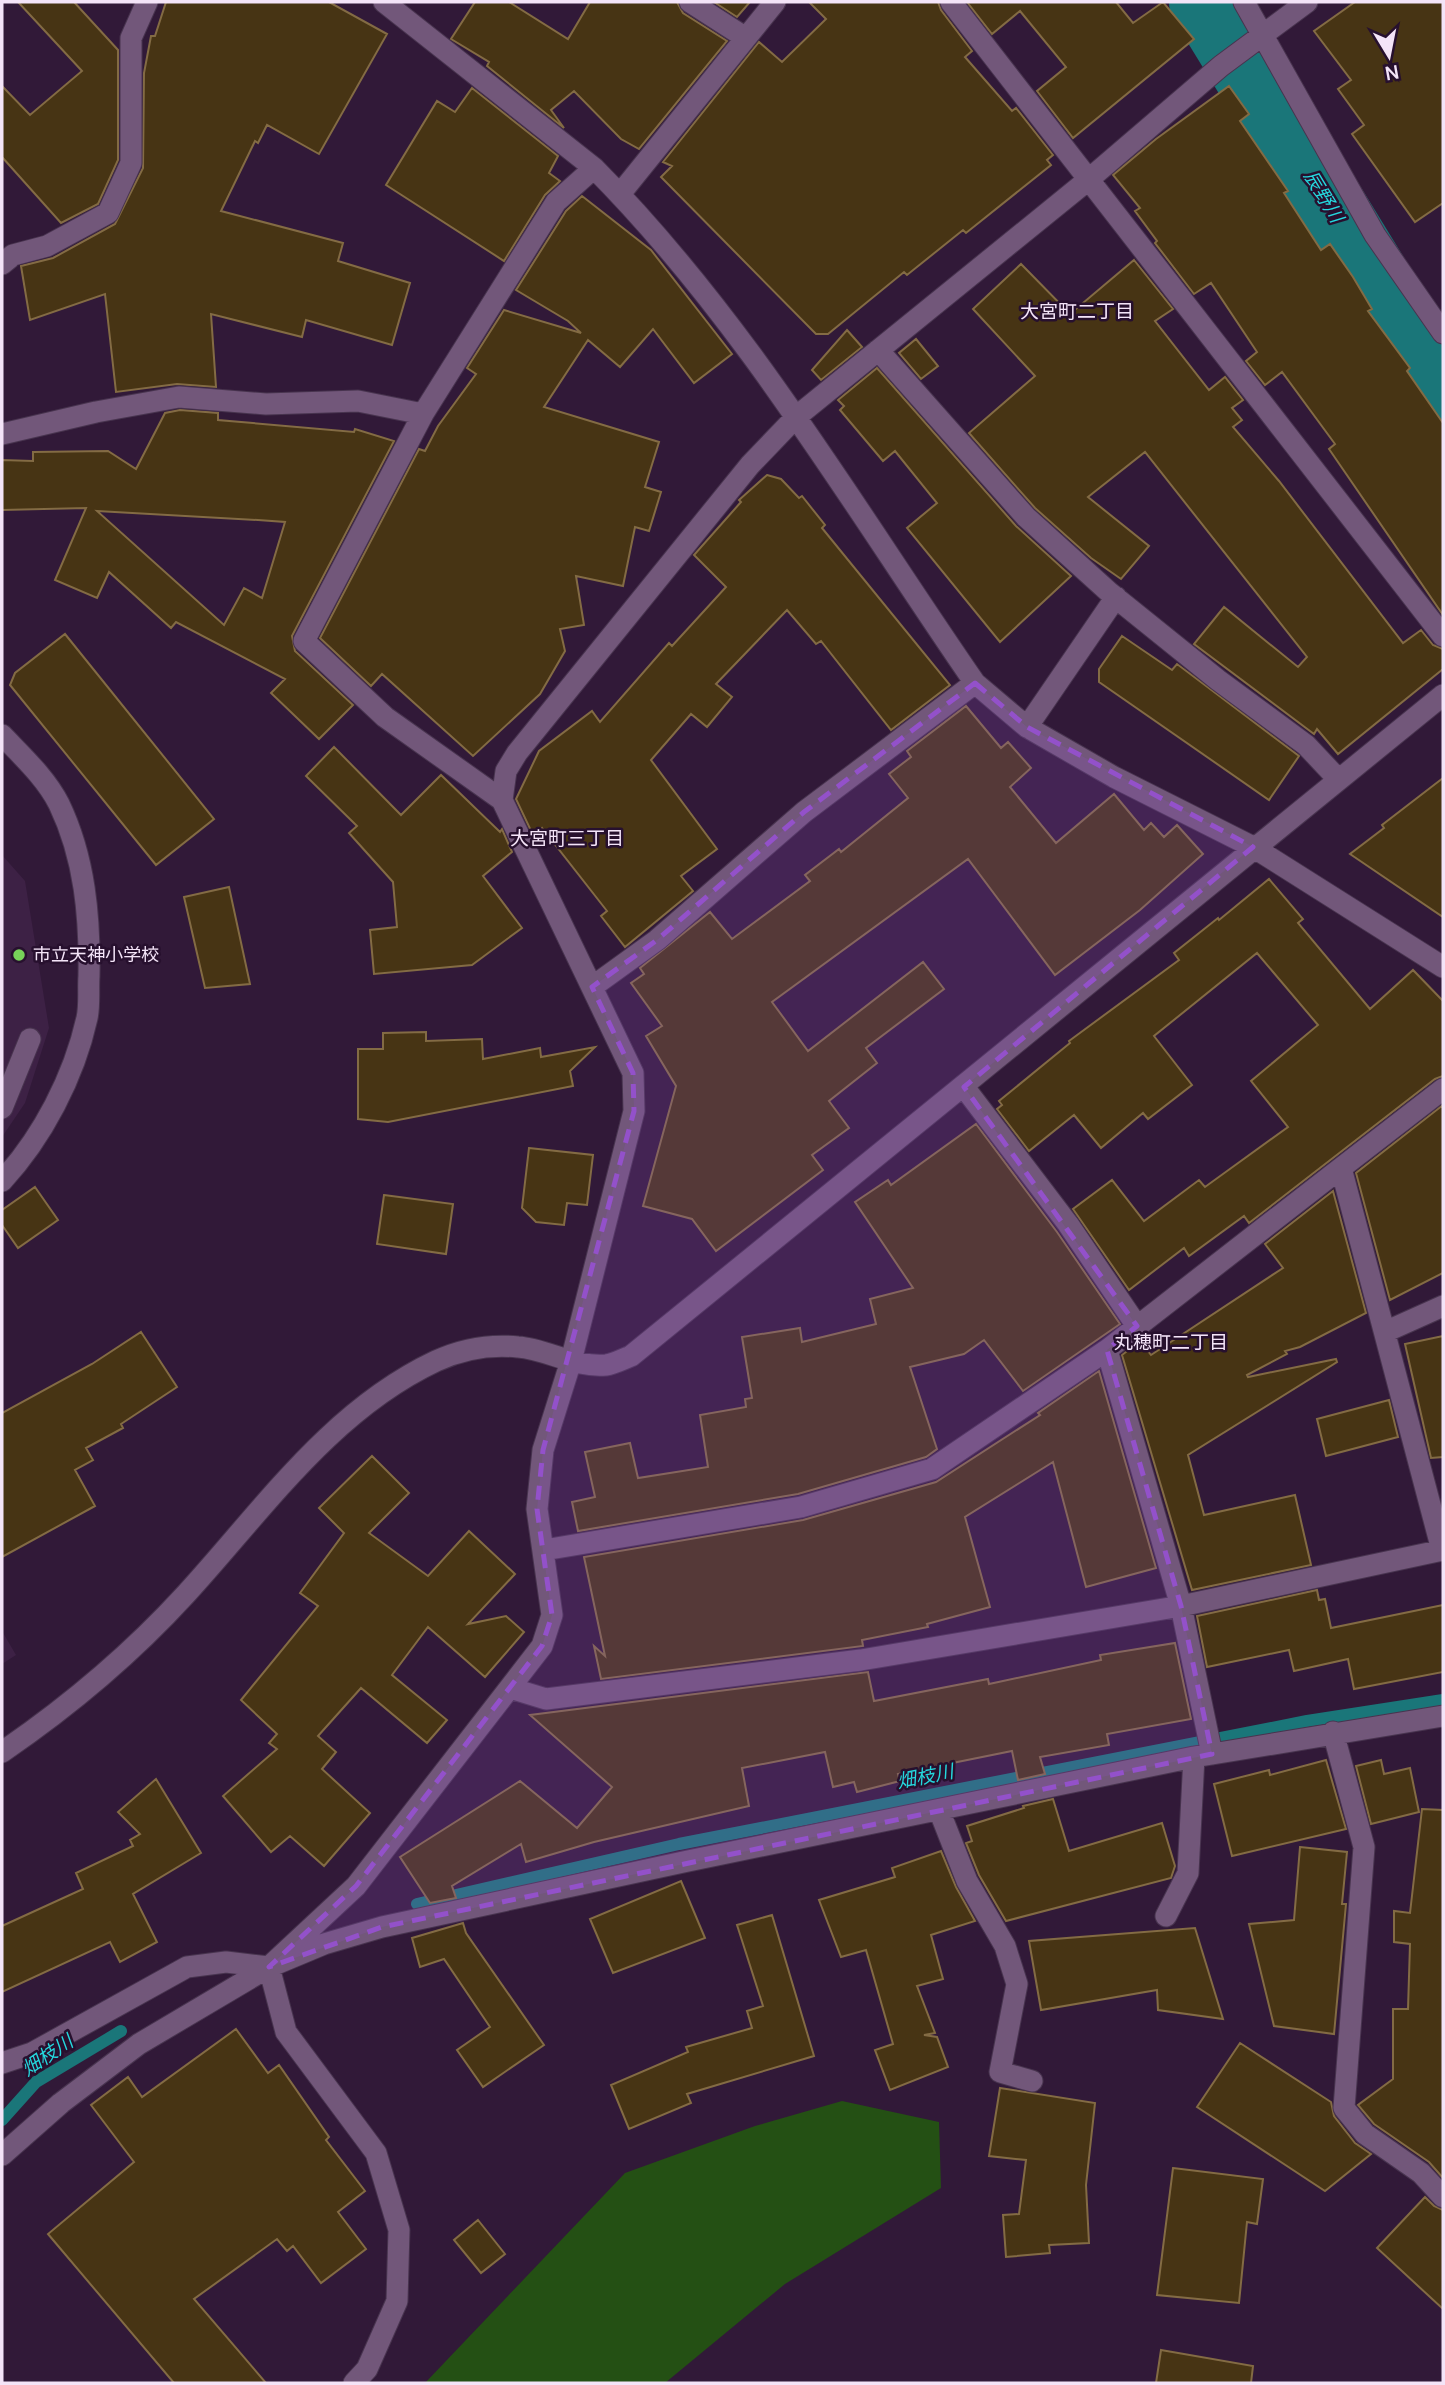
<svg xmlns="http://www.w3.org/2000/svg" width="1445" height="2385" font-family="Manrope,'Noto Sans JP',sans-serif">
  <style>
    .built { fill: #3d2145 }
    .green { fill: #245014 }
    .lines { fill: none; stroke-linecap: round; stroke-linejoin: round }
    .stream { stroke: #1a7679; stroke-width: 12 }
    .river { stroke: #1a7679; stroke-width: 72 }
    .building { fill: #473414; stroke: #836b44; stroke-width: 2; fill-rule: evenodd }
    .minor-casing { stroke: #48344f; stroke-width: 23 }
    .minor { stroke: #72577a; stroke-width: 21 }
    .marked { fill: #9351ca; fill-opacity: 0.2; stroke: #9351ca; stroke-width: 5; stroke-dasharray: 14 9; stroke-linejoin: round }
    .poi-dot { fill: #77d259; stroke: #27102e; stroke-width: 2.5 }
    .labels { text-anchor: middle; stroke-width: 5; stroke-linejoin: round; paint-order: stroke }
    .poi-label { font-size: 18px; fill: #f4e4f8; stroke: #27102e; text-anchor: start }
    .water-label { font-size: 19px; font-style: italic; fill: #25d8de; stroke: #27102e }
    .neighbourhood-label { font-size: 19px; fill: #f4e4f8; stroke: #27102e }
  </style>
  <rect width="100%" height="100%" fill="#311938"/>
  <!-- built -->
  <path class="built" d="M2 855 25 881 49 1028 25 1103 2 1137Z
    M2 1631 16 1655 2 1664Z"/>
  <!-- green -->
  <path class="green" d="M842 2101 939 2122 941 2188 785 2284 665 2383H425L625 2173 755 2126Z"/>
  <g class="lines">
    <!-- stream -->
    <path class="stream" d="M417 1904 679 1844 1307 1721 1443 1700
      M2 2120 36 2082 121 2031"/>
    <!-- river -->
    <path class="river" d="M1205 2 1443 390"/>
  </g>
  <!-- building -->
  <path class="building" d="M18 2H74L118 50V160L98 204 61 223 2 157V86L30 115 82 71Z
    M166 2H329L387 34 319 154 267 125 258 143 255 141 221 211 343 243 338 261 410 283 392 345 306 320 302 337 211 314 216 387 177 384 116 392 105 294 30 320 21 266 53 258 115 224 143 168 144 73 151 36H155Z
    M475 2H509L568 39 590 2H677L683 13 727 41 639 149 621 139 574 91 551 110 564 128 487 66 489 62 451 39Z
    M714 2H750L737 17Z
    M809 2H938L941 10 972 51 965 57 1012 111 1016 108 1053 155 1047 160 1051 165 966 233 963 230 907 275 904 272 828 334H816L661 177 672 166 663 162 759 42 782 62 826 19Z
    M967 2H1116L1133 23 1163 2 1194 39 1073 138 1037 91 1066 67 1020 11 992 34Z
    M1355 2H1443V203L1415 222 1352 134 1364 125 1338 89 1351 80 1314 31Z
    M1229 86 1249 114 1240 121 1288 191 1284 193 1321 250 1330 244 1353 277 1372 309 1368 311 1410 368 1407 371 1443 423V615L1329 449 1335 444 1282 372 1265 385 1246 361 1257 352 1211 283 1194 294 1155 243 1157 241 1135 211 1140 208 1113 175 1156 139Z
    M472 88 558 156 549 173 560 181 545 195 504 261 386 185 437 101 455 112Z
    M582 196 651 250 732 354 694 383 653 329 620 367 588 340 544 407 659 442 645 487 661 492 649 531 635 527 623 586 576 576 584 625 560 629 565 651 540 694 473 756 382 674 371 686 320 638 419 449 425 451 438 426 476 374 467 368 504 310 581 333 568 321 516 290 566 211Z
    M1134 260 1173 309 1155 321 1209 390 1225 377 1243 400 1232 408 1242 420 1233 427 1279 481 1403 643 1421 630 1433 645 1443 649V669L1338 754 1317 729 1314 734 1194 644 1224 607 1298 667 1307 657 1145 452 1088 497 1149 546 1121 579 1091 558 1035 508 969 433 1035 376 973 309 1021 264 1070 314Z
    M847 330 862 347 821 380 812 370Z
    M916 339 938 366 921 379 899 353Z
    M877 368 1016 526 1071 576 1000 642 907 528 937 503 895 451 883 461 840 410 844 406 838 400Z
    M180 410 218 413V420L354 432 355 429 394 441 292 636 295 651 353 705 319 739 271 693 285 679 176 622 171 628 109 572 97 598 55 580 86 508 2 510V460L33 461V452L108 451 136 469 165 413ZM97 511 258 520 285 522 262 598 244 588 224 625Z
    M767 475 781 479 799 498 802 496 825 525 822 528 950 685 891 730 821 641 816 644 787 610 716 684 732 697 707 727 691 714 651 760 717 849 681 876 693 891 625 947 601 916 607 911 542 828 533 835 516 799 539 751 592 711 600 722 669 643 672 646 726 587 694 555 741 502 739 500Z
    M65 634 214 819 156 865 10 685 15 673Z
    M1122 636 1172 670 1177 664 1299 756 1269 800 1099 682V669Z
    M966 706 1001 748 1008 742 1031 768 1010 787 1056 843 1114 794 1144 830 1151 823 1164 837 1177 825 1203 854 1140 910 1055 975 968 859 772 1002 808 1051 923 962 944 989 866 1048 877 1063 829 1101 849 1128 812 1155 823 1170 716 1251 692 1219 643 1206 676 1086 646 1036 662 1026 631 983 644 974 640 968 710 912 732 939 810 881 805 875 839 849 841 852 908 798 889 774 911 757 907 751Z
    M334 747 401 815 441 775 500 832 502 829 512 852 483 876 522 928 472 965 374 974 370 930 397 927 393 882 349 833 357 826 306 776Z
    M1443 778V917L1350 854 1384 828 1382 825Z
    M1269 879 1303 919 1298 923 1370 1009 1413 970 1443 1001V1076L1435 1079 1249 1223 1244 1216 1189 1256 1184 1248 1129 1290 1073 1209 1112 1180 1144 1221 1199 1180 1205 1187 1288 1127 1251 1081 1318 1025 1257 953 1154 1036 1192 1085 1148 1119 1143 1113 1101 1148 1074 1115 1029 1151 997 1109 1002 1105 999 1101 1070 1043 1069 1041 1179 960 1174 953 1218 918 1219 920Z
    M229 887 250 984 205 988 184 897Z
    M426 1032V1041L482 1039 483 1059 540 1048 541 1057 595 1047 570 1071 573 1086 388 1122 358 1119V1049H383V1033Z
    M1443 1105V1273L1390 1300 1356 1173Z
    M976 1124 1057 1232 1120 1324 1023 1391 984 1340 964 1354 910 1367 937 1449 926 1457 798 1494 578 1531 572 1502 595 1497 585 1452 630 1443 638 1478 708 1467 700 1415 746 1407 745 1399 752 1398 742 1337 800 1328 802 1342 876 1324 870 1299 913 1288 855 1202 888 1180 891 1185Z
    M529 1148 593 1155 587 1205 567 1203 564 1225 536 1222 522 1208Z
    M35 1187 58 1220 18 1248 2 1225V1210Z
    M1333 1191 1366 1313 1300 1347 1285 1351 1287 1354 1247 1375 1248 1377 1336 1359 1337 1362 1188 1455 1204 1515 1295 1495 1311 1565 1192 1590 1122 1355 1140 1341 1151 1355 1283 1268 1265 1244Z
    M384 1195 453 1204 446 1254 377 1244Z
    M141 1332 177 1387 121 1424 123 1428 86 1448 93 1460 75 1470 95 1506 2 1557V1413L92 1364Z
    M1443 1336V1457L1431 1458 1405 1344Z
    M1099 1371 1156 1568 1086 1587 1053 1462 965 1517 990 1607 927 1624 928 1627 862 1640 863 1646 601 1679 594 1646 605 1656 584 1557 803 1520 936 1482 1040 1415 1038 1413Z
    M1389 1400 1398 1437 1326 1456 1317 1419Z
    M372 1456 409 1493 369 1533 428 1576 469 1531 515 1574 468 1624 506 1616 524 1632 485 1677 428 1627 392 1675 447 1720 427 1743 361 1688 318 1736 336 1752 322 1769 370 1813 324 1866 290 1836 271 1852 223 1796 277 1749 269 1743 277 1734 241 1700 318 1606 300 1593 344 1533 319 1508Z
    M1317 1590 1319 1600 1325 1599 1331 1628 1443 1605V1672L1354 1689 1348 1659 1294 1671 1289 1650 1207 1667 1197 1616Z
    M1175 1643 1191 1719 1107 1734 1109 1745 1040 1757 1045 1774 1018 1780 1012 1751 898 1774 900 1781 857 1792 854 1782 833 1787 825 1752 742 1768 749 1806 594 1842 526 1862 521 1844 452 1886 456 1898 430 1903 400 1857 520 1781 577 1828 612 1787 530 1715 868 1672 874 1701 988 1679 989 1684 1101 1660 1100 1655Z
    M1326 1760 1346 1829 1232 1856 1214 1784 1269 1770 1270 1775Z
    M1381 1760 1384 1774 1410 1768 1419 1812 1371 1824 1356 1766Z
    M156 1779 201 1853 133 1894 157 1942 120 1962 110 1942 2 1992V1926L83 1889 76 1873 133 1846 130 1840 140 1834 118 1812Z
    M1053 1799 1069 1851 1162 1823 1175 1866 1171 1878 1006 1921 979 1875 966 1843 972 1841 967 1826 1024 1808 1023 1806Z
    M1422 1809 1443 1810V2178L1429 2162 1374 2124 1358 2105 1393 2079V2009H1408L1410 1944 1394 1942V1911L1410 1913Z
    M1300 1847 1347 1852 1342 1904H1346L1334 2034 1274 2026 1249 1924 1294 1920Z
    M941 1851 956 1887 975 1921 931 1935 943 1979 917 1986 935 2033 924 2035 937 2037 948 2067 890 2090 875 2050 893 2044 866 1950 841 1957 819 1900 895 1877 892 1868Z
    M681 1881 705 1938 613 1973 590 1919Z
    M772 1915 814 2056 687 2094 691 2103 629 2129 611 2085 688 2052 686 2047 752 2028 747 2011 763 2006 737 1925Z
    M463 1923 466 1933 544 2045 483 2087 457 2050 490 2027 444 1959 420 1967 412 1938Z
    M1195 1928 1223 2019 1158 2010 1157 1990 1041 2010 1029 1941Z
    M236 2029 268 2073 279 2065 329 2137 326 2140 365 2191 338 2212 366 2249 321 2283 293 2246 287 2251 277 2239 194 2299 266 2383H174L48 2234 134 2162 91 2105 128 2077 142 2097Z
    M1240 2043 1331 2102 1334 2116 1355 2143 1371 2154 1325 2191 1197 2107Z
    M1000 2088 1095 2103 1086 2185 1089 2243 1049 2245 1050 2253 1006 2257 1003 2215 1019 2214 1026 2160 989 2156Z
    M1173 2168 1263 2179 1257 2224 1247 2222 1239 2303 1157 2295Z
    M1425 2197 1434 2206 1443 2210V2309L1377 2248Z
    M478 2220 505 2254 481 2273 454 2240Z
    M1161 2350 1253 2366 1251 2383H1156Z"/>
  <g class="lines">
    <!-- minor casing -->
    <g class="minor-casing">
      <path id="minor" d="M384 2 594 168C745 320 854 508 975 683L1027 727 1114 777 1253 847 1443 967
        M690 2 746 38
        M951 2 1443 636
        M1244 2 1375 235 1443 333
        M620 194 775 2
        M2 264 13 255 47 246 108 213 131 163V38L147 2
        M878 350 1026 517 1110 593 1218 680 1306 745 1338 779
        M2 434 96 412 179 397 266 404 358 401 423 414
        M1027 727 1116 597
        M2 735C22 756 46 778 59 804 85 858 90 917 89 976 88 989 90 1005 87 1018 74 1077 42 1138 2 1181
        M502 800 506 771 517 753 750 465 796 417 1088 180 1221 66 1307 2
        M592 987 657 940 804 812 975 683
        M964 1087 1068 1224 1137 1326
        M2 1108 30 1039
        M1385 1332 1443 1306
        M544 1550 801 1507 932 1469 1107 1350
        M1442 1550 1341 1168 1443 1089
        M510 1688 546 1699 861 1660 1181 1606 1443 1550
        M1333 1732 1364 1847 1344 2108 1365 2134 1421 2173 1443 2197
        M2 1752C68 1707 132 1653 186 1594 263 1510 330 1411 436 1361 462 1349 489 1344 518 1347 547 1349 575 1368 606 1365 614 1364 623 1359 631 1356L1443 695
        M1212 1754 1181 1606 1107 1350 1341 1168
        M939 1810 967 1881 1005 1946 1017 1984 1000 2072 1032 2081
        M1166 1916 1188 1873 1194 1757
        M269 1967 356 1886 542 1646 552 1615 537 1509 543 1450 571 1361 634 1111 633 1073 502 800 385 717 304 641 423 414 556 202 594 168
        M269 1967 286 2032 376 2153 399 2230 397 2301 367 2369 354 2383
        M2 2063 32 2053 187 1967 226 1962 269 1967
        M2 2155 61 2103 139 2044 269 1967 324 1944 382 1927 688 1861 1194 1757 1443 1716"/>
    </g>
    <!-- minor -->
    <use href="#minor" class="minor"/>
  </g>
  <!-- marked area -->
  <path class="marked" d="M975 683 1027 727 1253 847 964 1087 1137 1326 1107 1350 1181 1606 1212 1754 382 1927 269 1967 356 1886 542 1646 552 1615 537 1509 543 1450 634 1111 633 1073 592 987 657 940 804 812Z"/>
  <!-- markers -->
  <circle class="poi-dot" cx="19" cy="955" r="7"/>
  <g class="labels">
    <!-- poi labels -->
    <g class="poi-label">
      <text x="33" y="961">市立天神小学校</text>
    </g>
    <!-- water labels -->
    <g class="water-label">
      <text transform="translate(1324 196) rotate(59)" y="7">辰野川</text>
      <text transform="translate(925 1776) rotate(-11)" y="7">畑枝川</text>
      <text transform="translate(47 2055) rotate(-34)" y="7">畑枝川</text>
    </g>
    <!-- neighbourhood labels -->
    <g class="neighbourhood-label">
      <text x="1077" y="318">大宮町二丁目</text>
      <text x="567" y="845">大宮町三丁目</text>
      <text x="1171" y="1349">丸穂町二丁目</text>
    </g>
  </g>
  <!-- border -->
  <rect width="1445" height="2385" fill="none" stroke="#f4e4f8" stroke-width="7"/>
  <!-- north arrow -->
  <g transform="translate(1389 56) rotate(170)" stroke="#27102e" stroke-width="5" paint-order="stroke">
  <path d="M0-5L12 26L0 18L-12 26Z" fill="#f4e4f8"/>
  <text y="-10" font-size="19" font-weight="bold" text-anchor="middle" fill="#f4e4f8">N</text>
  </g>
</svg>
